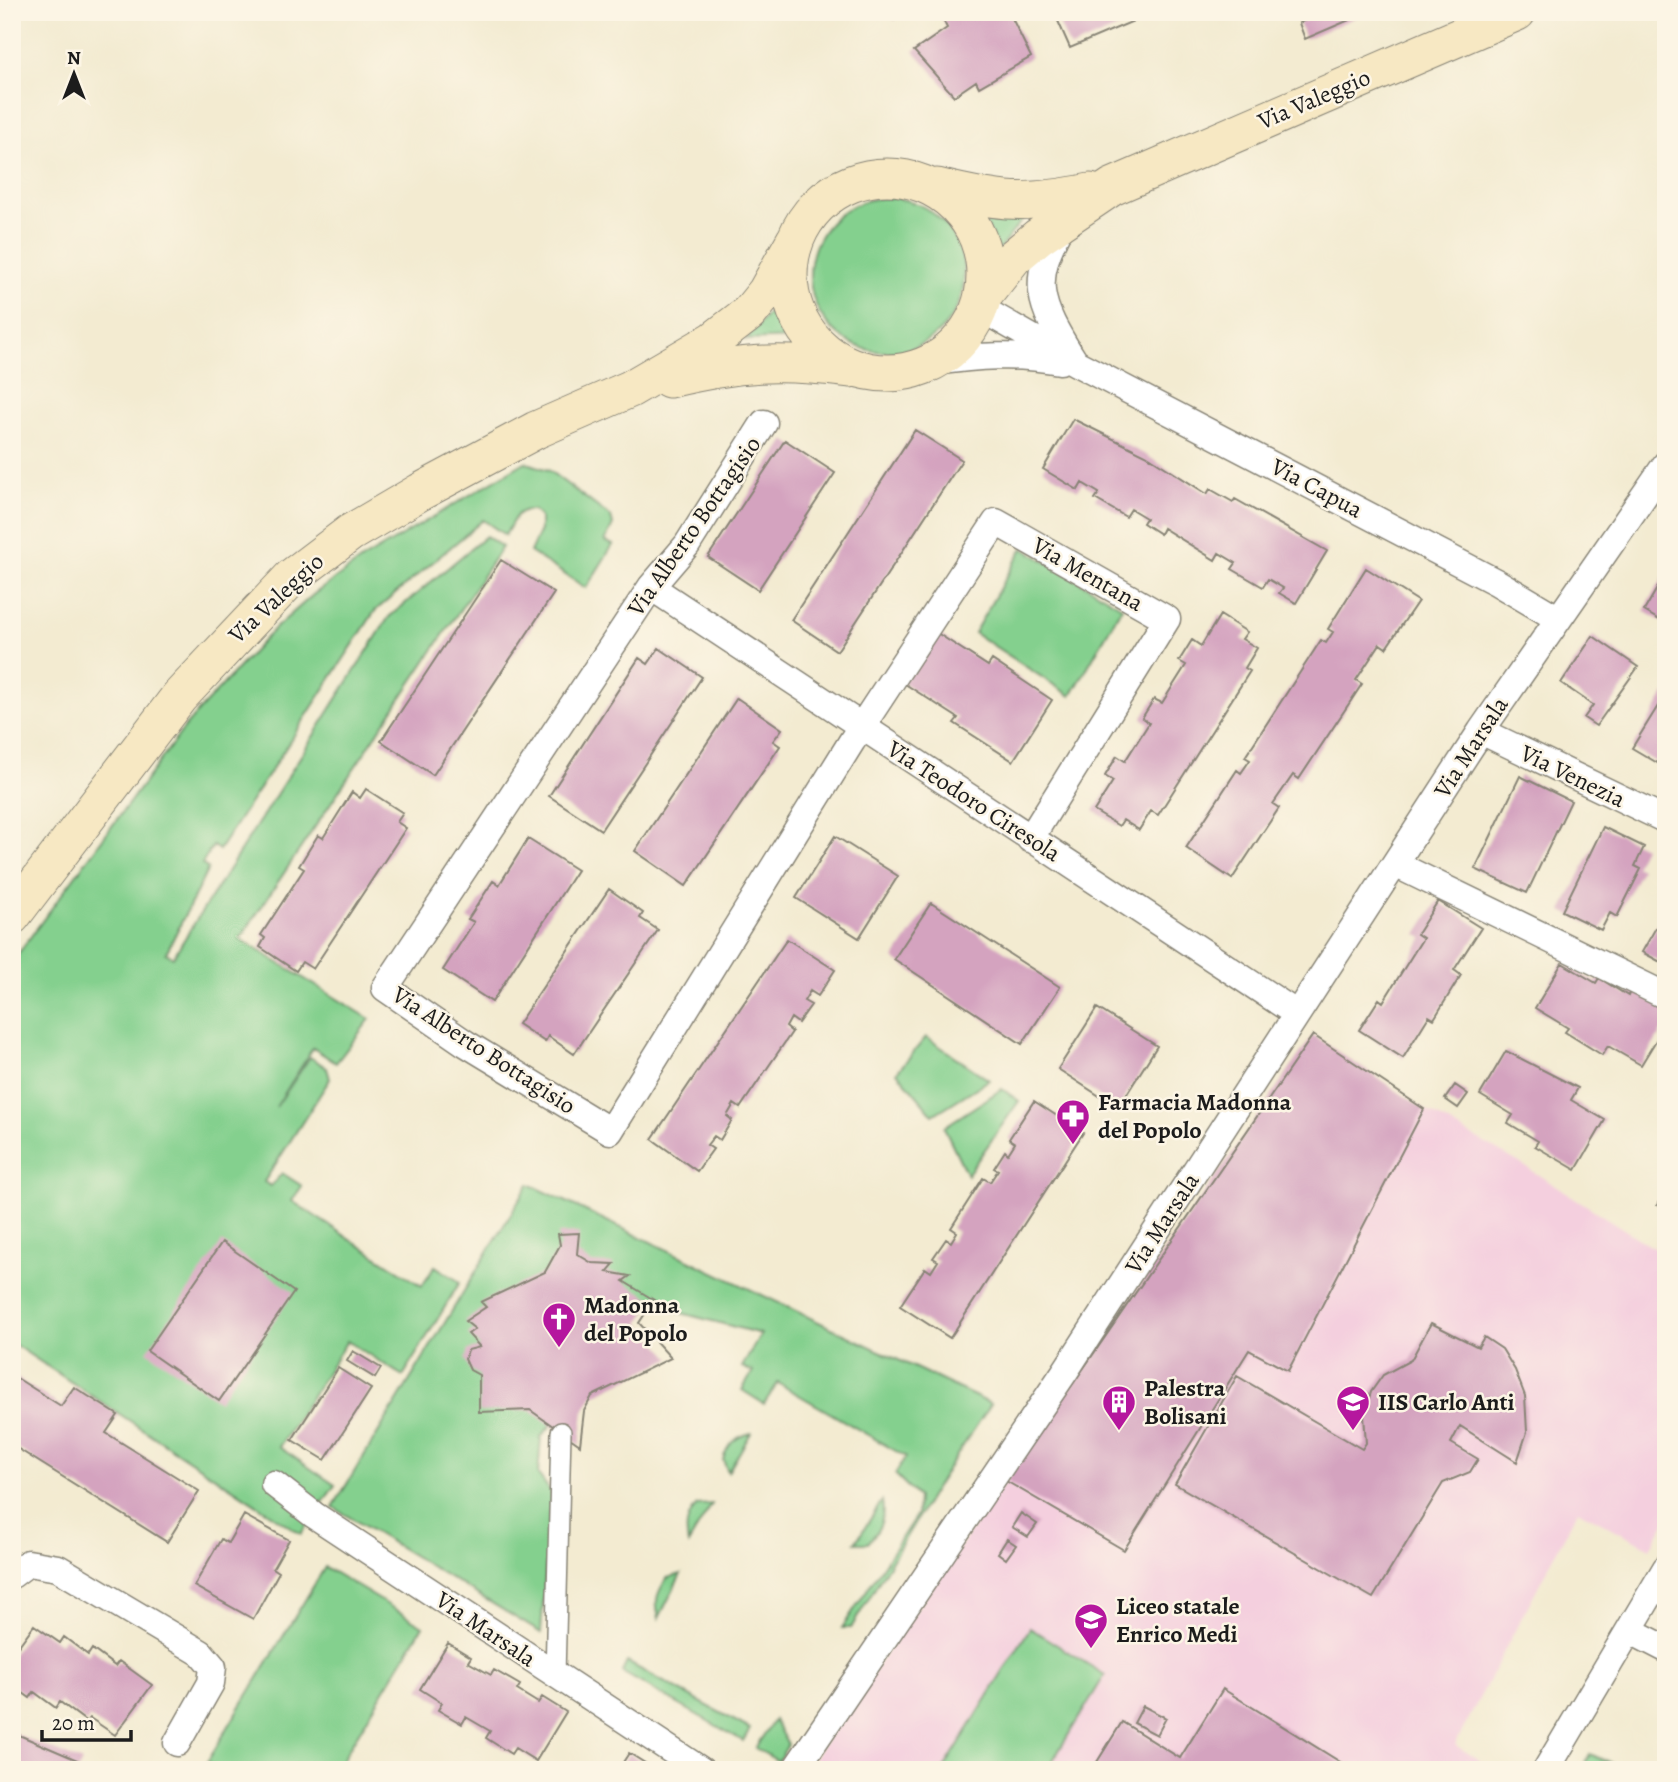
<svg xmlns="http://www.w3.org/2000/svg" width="1678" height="1782" font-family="Alegreya,serif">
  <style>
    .built { fill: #f4cfde }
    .green { fill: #84d08e; stroke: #507655; stroke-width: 2 }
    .building { fill: #d4a3bf }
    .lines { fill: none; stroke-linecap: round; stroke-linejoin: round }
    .pedestrian-casing { stroke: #888476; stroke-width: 22 }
    .minor-casing { stroke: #888476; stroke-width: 29 }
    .secondary-casing { stroke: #888476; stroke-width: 39 }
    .pedestrian { stroke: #fff; stroke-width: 19 }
    .minor { stroke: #fff; stroke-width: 26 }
    .secondary { stroke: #f7e8c3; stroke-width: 37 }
    .labels { text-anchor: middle; stroke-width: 5; stroke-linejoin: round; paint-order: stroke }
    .street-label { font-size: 24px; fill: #1c1c1c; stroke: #fcf5e5 }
    .poi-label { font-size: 24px; font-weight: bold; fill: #1c1c1c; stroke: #fcf5e5; text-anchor: start }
  </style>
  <rect width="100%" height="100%" fill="#fcf5e5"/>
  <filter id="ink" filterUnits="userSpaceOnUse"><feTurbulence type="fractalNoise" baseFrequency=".0143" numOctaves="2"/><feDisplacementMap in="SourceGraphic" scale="14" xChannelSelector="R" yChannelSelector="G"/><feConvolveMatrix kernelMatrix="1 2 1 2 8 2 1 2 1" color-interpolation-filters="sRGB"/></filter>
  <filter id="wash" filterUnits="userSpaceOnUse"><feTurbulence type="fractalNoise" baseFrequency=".00686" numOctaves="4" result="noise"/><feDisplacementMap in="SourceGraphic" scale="28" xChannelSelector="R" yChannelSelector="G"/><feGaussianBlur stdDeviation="1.57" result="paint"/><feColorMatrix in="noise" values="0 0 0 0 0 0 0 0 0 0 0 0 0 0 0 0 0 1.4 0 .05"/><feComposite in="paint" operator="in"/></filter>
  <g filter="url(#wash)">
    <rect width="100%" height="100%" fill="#f3ebd1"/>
    <!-- built -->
    <path class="built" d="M1424 1109 1518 1162 1666 1256V1521L1650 1548 1578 1510 1455 1745 1495 1770H806L1140 1287 1288 1371Z"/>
    <!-- green -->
    <path class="green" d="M810 275a77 77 0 1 1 154 0a77 77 0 1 1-154 0Z
      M982 215 1025 216 998 251Z
      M774 306 793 338 746 340Z
      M525 462 548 470 611 517 613 525 605 541 613 545 586 588 530 552 540 530V517L533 510C514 509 514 522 505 535L483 520 375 611 219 850 213 846 202 864 208 869 166 953 173 957 389 617 486 536 502 547 240 939 370 1019 336 1063 313 1048 276 1107 310 1057 327 1068 330 1079 264 1182 271 1186 282 1173 302 1186 292 1201 422 1286 435 1266 460 1282 403 1376 347 1341 279 1447 335 1485 301 1534 12 1343V962L187 724 273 630 314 594 363 559Z
      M1023 548 1122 607 1071 696 974 633Z
      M926 1037 989 1080 933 1115 897 1072Z
      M1002 1089 1019 1101 967 1175 944 1127Z
      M529 1184 991 1404 941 1479 851 1628H842L917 1514 918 1497 895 1474 906 1457 778 1383 764 1404 742 1390 753 1372 742 1367 761 1334 651 1305 541 1437 538 1474 551 1492 541 1633 333 1507Z
      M751 1433 728 1472 723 1460C727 1444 735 1437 751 1433Z
      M882 1501C885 1520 880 1529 868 1543H855Z
      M712 1504 688 1544C685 1528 686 1518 697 1505Z
      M325 1567 423 1626 336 1770H221L207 1762Z
      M681 1574 659 1618C654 1601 657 1593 667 1578Z
      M1030 1628 1105 1675 1047 1770H943Z
      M627 1662 750 1729 743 1741 622 1672Z
      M774 1720 788 1745 778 1761 755 1748Z
      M1590 1754 1625 1770H1581Z"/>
    <g id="blocks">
      <!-- building -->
      <path class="building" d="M888 12H903L894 20Z
        M957 12H1009L1031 57 979 87 976 81 954 96 914 51 947 28 943 20Z
        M1054 12H1141L1143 17 1070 48Z
        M1324 12H1368L1305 39 1299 23Z
        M1073 419 1146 455 1207 494 1210 489 1233 502 1235 499 1327 551 1296 603 1279 593 1283 588 1268 579 1263 587 1232 569 1236 563 1219 553 1215 560 1163 528 1160 534 1143 523 1146 518 1131 509 1126 517 1095 499 1099 493 1082 483 1078 490 1043 469Z
        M915 430 962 460 837 651 791 620Z
        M785 440 835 473 758 590 708 557Z
        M501 560 554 593 433 775 381 741Z
        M1366 568 1418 601 1386 648 1380 644 1356 680 1362 684 1299 779 1293 775 1273 804 1279 808 1232 879 1186 848 1237 770 1241 773 1250 760 1245 757 1321 640 1326 643 1333 632 1328 629Z
        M1666 573V624L1644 611Z
        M1220 615 1247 632 1242 639 1257 648 1245 668 1250 671 1158 815 1151 811 1139 830 1123 820 1119 826 1094 811 1113 781 1105 776 1117 756 1125 761 1149 723 1142 718 1154 699 1162 703 1186 665 1179 661 1192 640 1201 646Z
        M934 631 988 666 992 660 1052 700 1013 761 954 723 958 718 902 682Z
        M1593 636 1638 667 1596 726 1584 718 1593 705 1561 683Z
        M659 648 702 677 601 830 549 796 639 658 648 664Z
        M1666 693V768L1632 748Z
        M737 698 782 729 773 741 780 746 686 886 635 851Z
        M1520 776 1571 801 1527 893 1475 869Z
        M366 789 403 813 397 822 406 828 313 969 302 962 296 971 260 947 265 938 261 935 304 869 299 866 318 835 323 838 352 792 360 798Z
        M1603 827 1644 847 1635 866 1641 869 1617 917 1610 913 1601 930 1562 911Z
        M835 836 898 876 859 938 796 898Z
        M528 839 577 870 492 1002 443 970 474 922 468 919 493 881 499 885Z
        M609 889 643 913 640 918 658 930 574 1054 548 1036 545 1042 518 1024Z
        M1438 901 1481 928 1454 970 1461 975 1434 1019 1429 1016 1403 1058 1359 1030 1379 999 1383 1002 1423 938 1417 934Z
        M931 903 1060 987 1022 1044 894 959Z
        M1658 924 1666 928V965L1642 952Z
        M787 939 835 970 818 996 810 991 804 1001 811 1005 798 1023 791 1018 786 1027 792 1032 740 1108 734 1104 727 1116 732 1120 720 1140 714 1136 707 1145 713 1149 697 1171 652 1139Z
        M1562 963 1596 983 1599 978 1628 996 1631 989 1666 1010V1024L1641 1065 1608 1046 1602 1055 1565 1032 1568 1028 1535 1008Z
        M1097 1008 1157 1046 1118 1108 1058 1069Z
        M1313 1035 1424 1109 1288 1371 1249 1350 1124 1550 1006 1481Z
        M1506 1051 1578 1088 1571 1100 1605 1120 1576 1170 1535 1146 1538 1141 1508 1123 1513 1115 1480 1095Z
        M1455 1085 1468 1094 1458 1108 1445 1099Z
        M1034 1101 1083 1133 950 1338 900 1306 925 1268 931 1272 938 1261 933 1258 946 1239 951 1242 957 1232 951 1228 983 1178 990 1182 998 1170 994 1168 1005 1151 1008 1154 1015 1143 1009 1139Z
        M1666 1190V1209L1657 1205Z
        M579 1233 577 1254 592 1263 614 1264 607 1272 630 1276 623 1281 654 1300 639 1323 671 1358 592 1396 584 1411 580 1445 530 1410 479 1412V1375L470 1370 465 1359 468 1350 480 1347 468 1334 475 1329 465 1321 486 1307 481 1302 545 1272 560 1245 558 1234Z
        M222 1242 294 1292 219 1401 147 1351Z
        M1431 1323 1478 1347 1484 1337 1502 1349 1515 1370 1525 1396 1527 1432 1517 1462 1460 1426 1451 1443 1478 1459 1470 1472 1443 1483 1373 1598 1175 1484 1237 1376 1362 1449 1366 1443 1364 1415 1371 1392 1383 1375 1411 1360Z
        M353 1351 381 1368 375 1378 347 1361Z
        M338 1368 371 1389 325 1460 292 1440Z
        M12 1375 61 1406 74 1387 118 1415 106 1433 199 1491 167 1542 12 1445Z
        M1021 1513 1037 1524 1028 1537 1012 1527Z
        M244 1515 289 1540 273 1568 279 1572 253 1619 194 1586 221 1539 228 1543Z
        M1007 1539 1016 1545 1006 1559 998 1553Z
        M34 1625 60 1643 64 1637 88 1655 92 1649 115 1666 119 1661 152 1685 115 1735 90 1718 87 1722 60 1702 56 1708 34 1692 30 1698 12 1685V1655Z
        M448 1643 471 1657 468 1662 491 1675 494 1670 520 1685 517 1690 538 1703 542 1697 566 1712 536 1761 515 1748 511 1754 486 1738 490 1731 466 1717 462 1724 438 1710 442 1703 420 1689Z
        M1223 1689 1353 1770H1092L1122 1722 1180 1758Z
        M1143 1706 1166 1718 1157 1735 1134 1723Z
        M12 1732 82 1762 78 1770H12Z
        M629 1753 656 1770H618Z"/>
    </g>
  </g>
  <g filter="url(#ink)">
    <use href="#blocks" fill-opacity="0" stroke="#888476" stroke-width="2"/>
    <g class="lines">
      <!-- pedestrian casing -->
      <g class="pedestrian-casing">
        <path id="pedestrian" d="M555 1676 561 1432"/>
      </g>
      <!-- minor casing -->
      <g class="minor-casing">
        <path id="minor" d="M1063 221C1029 282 1038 303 1073 359
          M980 308 1076 363 1498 583 1557 618
          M934 362C977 356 1017 353 1060 361
          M764 423 687 545 651 587 385 988 465 1043 610 1131 852 741 996 522 1167 619 1030 839
          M651 587 1297 1014
          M1481 731 1666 820
          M1395 864 1666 996
          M274 1484 314 1515 701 1770
          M12 1575 28 1563 58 1568 201 1653 213 1667 211 1683 177 1743
          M1631 1631 1666 1649
          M795 1770 1064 1373 1481 731 1666 464
          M1546 1770 1666 1568"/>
      </g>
      <!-- secondary casing -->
      <g class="secondary-casing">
        <path id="secondary" d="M789 275a98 98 0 1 1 196 0a98 98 0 1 1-196 0Z
          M937 187C1002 203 1025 205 1090 192
          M984 295 1014 257 1038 237 1112 187 1517 12
          M669 379C740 362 778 360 850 369
          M12 916 179 697 292 577 350 533 420 492 536 430 630 389 714 340 749 313 766 292 795 240"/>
      </g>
      <!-- pedestrian -->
      <use href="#pedestrian" class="pedestrian"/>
      <!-- minor -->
      <use href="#minor" class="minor"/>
      <!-- secondary -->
      <use href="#secondary" class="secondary"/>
    </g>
  </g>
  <!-- icons -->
  <defs>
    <g id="pharmacy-pin" transform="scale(1.75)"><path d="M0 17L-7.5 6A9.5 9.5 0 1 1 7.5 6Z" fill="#b5179e" stroke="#fcf5e5"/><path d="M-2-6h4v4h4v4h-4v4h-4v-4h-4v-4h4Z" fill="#fff"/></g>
    <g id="church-pin" transform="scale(1.75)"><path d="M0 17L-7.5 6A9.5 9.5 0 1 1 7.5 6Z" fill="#b5179e" stroke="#fcf5e5"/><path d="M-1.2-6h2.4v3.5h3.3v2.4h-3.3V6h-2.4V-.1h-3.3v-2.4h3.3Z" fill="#fff"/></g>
    <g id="building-pin" transform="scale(1.75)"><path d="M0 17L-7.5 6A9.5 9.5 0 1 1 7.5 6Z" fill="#b5179e" stroke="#fcf5e5"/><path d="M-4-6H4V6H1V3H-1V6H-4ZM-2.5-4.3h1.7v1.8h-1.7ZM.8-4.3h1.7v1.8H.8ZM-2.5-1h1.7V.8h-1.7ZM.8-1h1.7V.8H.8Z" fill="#fff"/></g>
    <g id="school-pin" transform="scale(1.75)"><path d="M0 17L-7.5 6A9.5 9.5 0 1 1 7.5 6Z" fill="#b5179e" stroke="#fcf5e5"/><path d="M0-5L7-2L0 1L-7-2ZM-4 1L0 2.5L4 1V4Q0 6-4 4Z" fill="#fff"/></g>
  </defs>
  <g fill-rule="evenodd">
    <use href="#pharmacy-pin" x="1073" y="1116"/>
    <use href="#church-pin" x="559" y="1319"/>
    <use href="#building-pin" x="1119" y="1402"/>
    <use href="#school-pin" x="1353" y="1402"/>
    <use href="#school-pin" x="1091" y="1620"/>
  </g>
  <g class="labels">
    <!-- street labels -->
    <g class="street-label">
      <text transform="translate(1314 99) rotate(-23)" y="8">Via Valeggio</text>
      <text transform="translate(1317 488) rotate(28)" y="8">Via Capua</text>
      <text transform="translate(694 526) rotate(-55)" y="8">Via Alberto Bottagisio</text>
      <text transform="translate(1088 574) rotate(30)" y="8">Via Mentana</text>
      <text transform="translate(276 598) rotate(-43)" y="8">Via Valeggio</text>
      <text transform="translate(1471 747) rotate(-57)" y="8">Via Marsala</text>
      <text transform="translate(1573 776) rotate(26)" y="8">Via Venezia</text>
      <text transform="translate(974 801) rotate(33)" y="8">Via Teodoro Ciresola</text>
      <text transform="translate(484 1050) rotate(33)" y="8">Via Alberto Bottagisio</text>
      <text transform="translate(1162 1223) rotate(-57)" y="8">Via Marsala</text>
      <text transform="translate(486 1629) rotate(34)" y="8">Via Marsala</text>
    </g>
    <!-- poi labels -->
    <g class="poi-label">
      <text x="1098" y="1110">Farmacia Madonna<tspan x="1098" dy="28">del Popolo</tspan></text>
      <text x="584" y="1313">Madonna<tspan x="584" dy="28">del Popolo</tspan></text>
      <text x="1144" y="1396">Palestra<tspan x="1144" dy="28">Bolisani</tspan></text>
      <text x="1378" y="1410">IIS Carlo Anti</text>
      <text x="1116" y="1614">Liceo statale<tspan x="1116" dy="28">Enrico Medi</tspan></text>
    </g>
  </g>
  <!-- margin -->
  <rect width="1678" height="1782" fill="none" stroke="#fcf5e5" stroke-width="42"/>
  <!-- north arrow -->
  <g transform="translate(74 74)" stroke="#fcf5e5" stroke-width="5" paint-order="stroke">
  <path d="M0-5L12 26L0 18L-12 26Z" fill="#1c1c1c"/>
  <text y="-10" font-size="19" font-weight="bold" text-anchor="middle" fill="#1c1c1c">N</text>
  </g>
  <!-- scale -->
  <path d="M42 1730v10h89v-10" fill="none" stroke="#1c1c1c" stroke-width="3.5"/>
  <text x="52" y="1730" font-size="21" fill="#1c1c1c" stroke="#fcf5e5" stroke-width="5" paint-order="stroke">20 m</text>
</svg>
